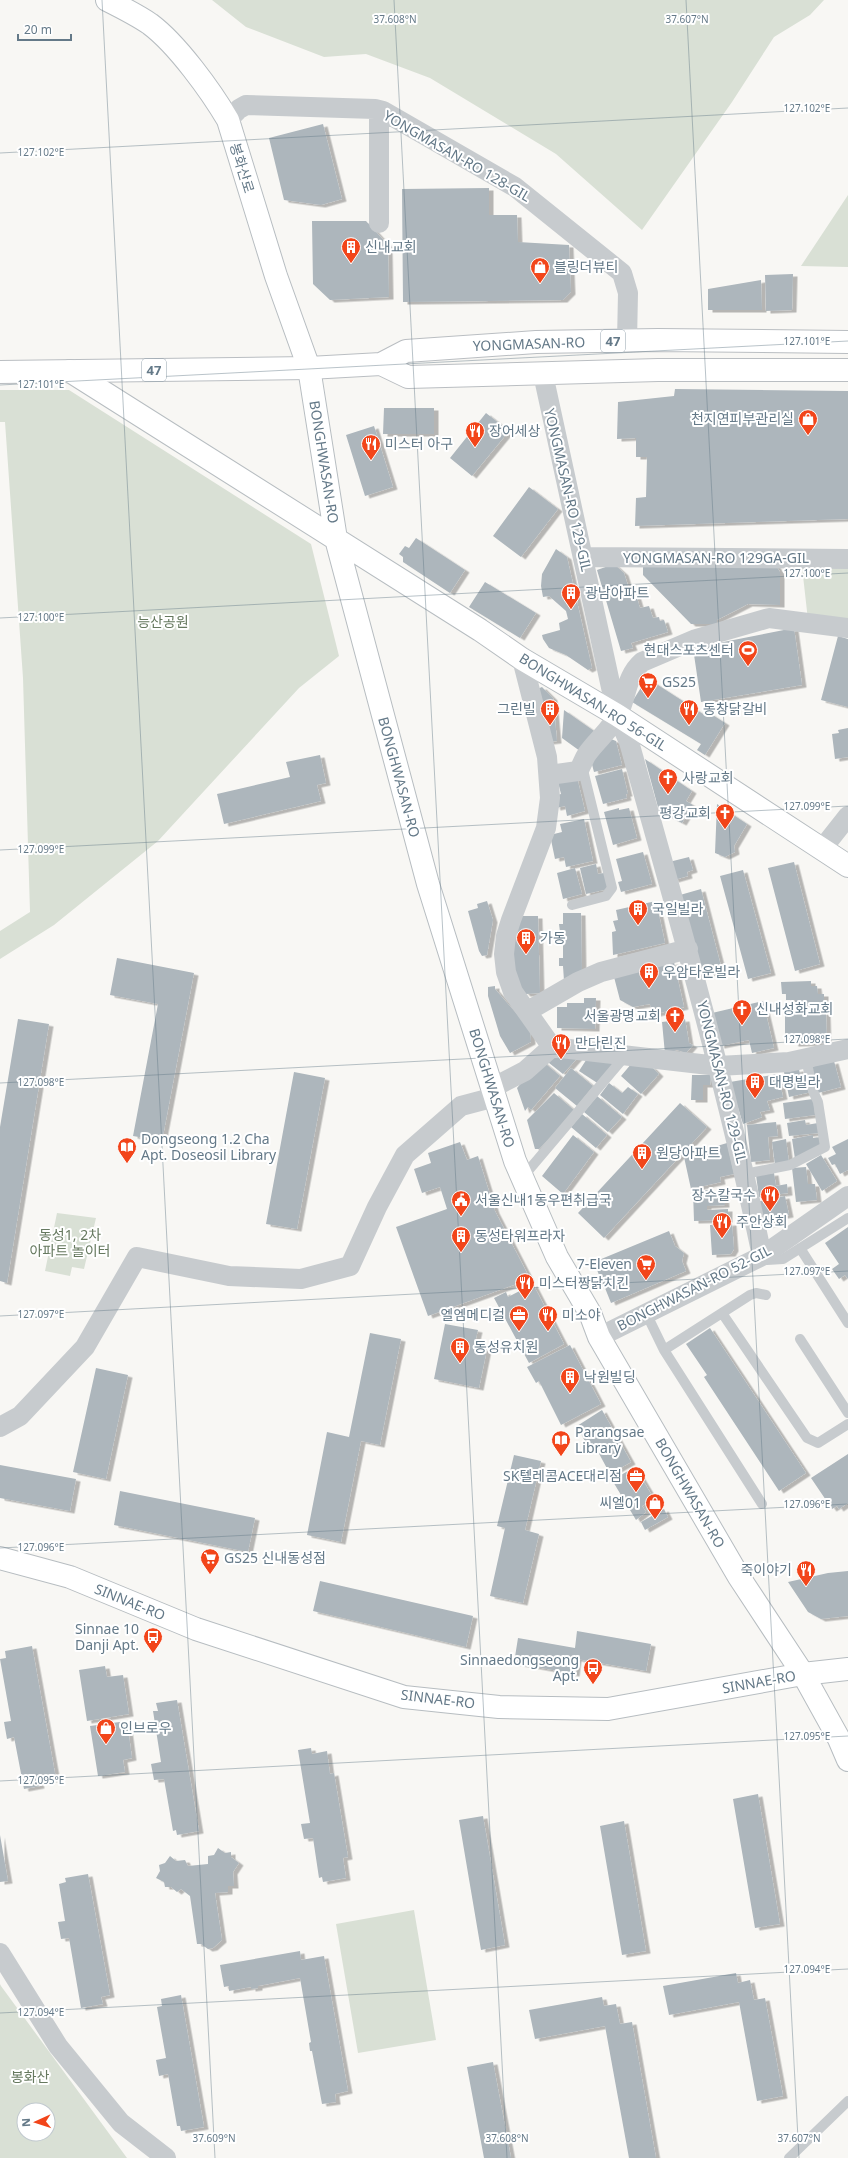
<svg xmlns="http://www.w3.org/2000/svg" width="848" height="2158" font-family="'Noto Sans','Noto Sans KR',sans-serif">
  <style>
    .green { fill: #d9e0d5; fill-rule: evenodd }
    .building { fill: #adb6bc; filter: url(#shadow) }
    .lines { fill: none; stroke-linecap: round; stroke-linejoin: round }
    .secondary-casing { stroke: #b7bdc1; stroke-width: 24 }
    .primary-casing { stroke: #babec2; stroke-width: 24 }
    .lane { stroke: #c7cbce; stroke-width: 10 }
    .street { stroke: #c7cbce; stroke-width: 20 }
    .secondary { stroke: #fff; stroke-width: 22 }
    .primary { stroke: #fff; stroke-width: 22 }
    .ticks { fill: none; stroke: #647988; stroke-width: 1; stroke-opacity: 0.45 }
    .labels { text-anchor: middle; stroke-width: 4; stroke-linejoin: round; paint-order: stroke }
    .shield { fill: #fff; stroke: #92a1ac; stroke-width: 1 }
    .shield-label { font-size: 13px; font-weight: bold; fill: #647988 }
    .street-label { font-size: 14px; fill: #647988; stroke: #fff }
    .poi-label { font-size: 14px; fill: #647988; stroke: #fff; text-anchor: start }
    .park-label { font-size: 14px; fill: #66795f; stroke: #fff }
    .ticks-label { font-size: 10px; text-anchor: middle; fill: #647988; stroke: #fff; stroke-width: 4; stroke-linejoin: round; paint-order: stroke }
  </style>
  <defs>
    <filter id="shadow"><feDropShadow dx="4.5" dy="2.5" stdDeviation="0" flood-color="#0004"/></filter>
  </defs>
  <rect width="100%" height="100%" fill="#f8f7f4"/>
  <!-- green -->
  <path class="green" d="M212 0H824L810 15 774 37 732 102 642 230 556 154 430 78 366 54 324 57 246 27Z
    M848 195V267L801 266Z
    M0 390H69L311 544 339 656 299 688 158 841 54 925 0 959V931L30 912 23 678 5 422H0Z
    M801 558 848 559V633L809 629Z
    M57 1213 96 1218 84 1269 72 1267 70 1276 45 1271Z
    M414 1910 436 2040 358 2053 336 1924Z
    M0 1984 1 1986 127 2158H0ZM24 2110H48V2134H24Z"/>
  <!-- building -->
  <path class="building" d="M323 124 342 199 321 205 284 200 269 138Z
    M489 188V215H517L518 242 569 245 571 292 563 300 403 302 402 189Z
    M312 221H366L388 245 389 297 330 300 313 284Z
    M793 274 792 310 766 311 765 275Z
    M761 280 762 310H708V289Z
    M675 389 848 391V519L635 526 636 498 646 497 647 457H636V438L617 439 618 402 674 396Z
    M384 408H434V434H383Z
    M486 413 509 431 472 476 450 458Z
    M374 426 393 487 365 496 346 435Z
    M529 487 558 509 521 557 493 536Z
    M416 538 465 570 450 593 403 562V557L399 554 405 546 409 548Z
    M556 549 567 557 592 668 588 670 566 655 549 648 543 639 542 635 560 630 559 623 568 619 566 611 549 596 543 597 541 586 542 574Z
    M614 564 624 573 630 592 635 591 640 608 649 606 653 618 659 617 660 621 664 620 668 632 631 643 633 648 621 651 597 570Z
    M643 564H775L780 572V605L748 604 717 620V624H691L643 575Z
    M485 582 536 613 520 638 469 607Z
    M794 628 802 685 701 702 693 648Z
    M838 636 848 639V707L821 700Z
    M647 678 706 716 708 712 725 723 705 755 697 750 701 744 632 702Z
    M542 687 553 698 557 741 548 742 535 690Z
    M564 710 594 731 580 751 562 738Z
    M848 728V757L835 759 832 734 839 733 838 730Z
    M611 739 616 741 622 765 594 772 590 757Z
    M320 755 326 783 317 785 321 801 224 824 217 794 290 777 286 762Z
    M645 759 692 791 686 801 693 805 682 823 659 811Z
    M622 769 628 794H626L627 798 603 804 595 776Z
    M577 777 585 811 567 816 565 806 556 808 553 796 561 794 558 782Z
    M717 804 747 824 734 846 735 852 725 857 715 853Z
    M619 808V810L629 808 637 838 613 845 604 812Z
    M584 819 593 861 566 867 564 857 555 859 550 835 562 832 560 824Z
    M643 852 652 884 621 892 618 882 622 881 616 859Z
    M689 857 693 870 687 872 688 876 674 880 669 862Z
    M794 862 820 964 795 971 768 868Z
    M596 864 598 874 604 873 608 889 586 894 580 868Z
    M575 868 582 894 563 899 557 873Z
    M743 870 771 973 748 979 720 876Z
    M701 889 722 970 702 976 680 895Z
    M487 901 493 920 487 955 482 956 479 951 468 911 478 908 477 904Z
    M656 901 665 943 613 955 612 932 616 931 613 921 618 920 616 910Z
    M563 913H581L582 973 564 981 563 966H559V958H563V931L560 932 559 924H563Z
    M522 916H538L540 993 526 994 514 981 513 929Z
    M117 958 194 973 162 1141 133 1136 158 1004 110 995Z
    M674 962 684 1007 652 1015 650 1004 633 1007 620 1000 614 977Z
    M811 981V986H817L818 994H824V1004L795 1005V1000H786V994H782L781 982Z
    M495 986V989L530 1029 531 1042 510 1053 500 1036 488 996V987Z
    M584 998H596L595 1029 557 1028V1007H567V1003H584Z
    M763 1001 774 1048 752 1053 749 1040 720 1046 712 1013Z
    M806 1010V1013L826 1012 827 1043 794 1044 793 1039H785V1011Z
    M18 1019 49 1024 7 1283 0 1281V1127Z
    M685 1019 689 1043 693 1045 686 1053 677 1050 665 1054 662 1022Z
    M581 1054 563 1074 544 1059Z
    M590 1054 616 1059 599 1084 579 1071Z
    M541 1060 560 1076 531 1110 528 1107 525 1111 517 1088Z
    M834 1061 841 1087 818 1093 811 1067Z
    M632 1063 652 1067 659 1074 641 1094 621 1076Z
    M571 1068 593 1086 577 1106 555 1088Z
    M799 1069 800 1074 807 1073 811 1092 789 1097 784 1072Z
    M294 1072 325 1078 297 1229 266 1224Z
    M778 1074 783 1097 767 1101 770 1110 760 1112 762 1117 743 1124 730 1082Z
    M692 1075H711L710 1085H703V1100H691Z
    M609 1083 622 1093 628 1087 638 1094 623 1114 600 1095Z
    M554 1093 575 1111 539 1149H535L527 1120Z
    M597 1096 622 1117 608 1132 584 1112Z
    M813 1099 815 1115 785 1119 783 1103Z
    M680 1103 707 1127 604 1238 578 1213Z
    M582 1114 607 1135 596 1148 571 1127Z
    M805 1120 806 1125 818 1123 819 1133 789 1136 787 1123Z
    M776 1122 778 1136 768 1137 770 1160 751 1162 747 1125Z
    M573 1135 594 1152 563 1194 542 1176Z
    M813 1135V1138L821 1137 822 1146 795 1159 792 1139Z
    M786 1139 789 1163 775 1165 772 1142Z
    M848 1139V1170L840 1174 835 1164 832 1165 828 1158 836 1154 832 1147Z
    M460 1142 467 1160 478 1156 495 1211 530 1279 428 1316 396 1227 447 1209 440 1187 422 1193 414 1169 431 1163 428 1153Z
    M727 1143 734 1174 720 1177 721 1182 691 1189 684 1157 718 1150 717 1146Z
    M821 1155 837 1181 822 1191 806 1164Z
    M806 1167 808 1184H815L817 1200 796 1202 792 1168Z
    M774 1173 776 1186 787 1184 788 1193 759 1197 756 1175Z
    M712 1190V1194L724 1193 725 1205 707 1206V1210L728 1209V1220L694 1221 693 1191Z
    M785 1196 789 1215 773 1218 774 1224 761 1227 756 1202Z
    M732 1223 734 1249 731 1254 712 1255 710 1225Z
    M848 1227V1279L845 1275 839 1279 832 1269 839 1264 825 1243Z
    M669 1231 675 1246 684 1253 682 1261 686 1271 611 1303 605 1288 599 1285V1275L594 1262Z
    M533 1284 564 1344 529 1363 494 1298 506 1292 508 1297Z
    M445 1324 478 1330 474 1347 487 1349 479 1388 434 1379Z
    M710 1328 806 1473 779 1491 704 1377 707 1375 686 1344Z
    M370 1333 401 1339 380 1445 361 1441 341 1542 307 1535 327 1432 349 1437Z
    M570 1345 601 1404 561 1425 539 1381 536 1383 527 1367Z
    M96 1368 128 1375 106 1479 73 1472Z
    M602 1410 631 1462 610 1474 596 1448 590 1451 577 1426Z
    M848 1454V1503L839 1509 837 1506 832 1509 811 1478Z
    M514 1455 541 1461 525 1530 539 1534 523 1603 490 1596 505 1528 497 1526Z
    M0 1465 76 1479 70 1511 0 1498Z
    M635 1467 654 1499 642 1506 646 1512 636 1520 612 1480Z
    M120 1491 255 1518 248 1552 114 1525Z
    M664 1509 668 1517 645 1530 641 1522Z
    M848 1571V1616L821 1619 808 1612 788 1582 828 1573Z
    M320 1581 473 1616 466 1647 313 1611Z
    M577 1631 651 1644 646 1671 577 1659 575 1674 514 1663 518 1638 575 1648Z
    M32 1646 56 1779 39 1782 40 1786 24 1789 14 1737 7 1739 4 1722 11 1721 0 1659 6 1658 5 1651Z
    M105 1666 107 1677 123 1675 129 1714 87 1721 79 1670Z
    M177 1700 199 1831 177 1835 176 1830 173 1831 164 1779 154 1780 151 1764 161 1762 153 1711H158L156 1703Z
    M127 1721 132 1758 123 1760 125 1772 98 1776 90 1726Z
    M311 1748 312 1754 327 1751 330 1774 334 1773 348 1857 343 1858 346 1878 323 1882 322 1877 319 1878 313 1838 304 1839 301 1824 310 1823 298 1750Z
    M758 1794 780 1924 755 1928 733 1799Z
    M483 1816 505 1945 481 1950 459 1820Z
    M624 1821 646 1951 622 1955 600 1826Z
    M0 1835 8 1881 0 1882Z
    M218 1848 225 1853 231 1852V1857L239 1863 233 1872 234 1886H228V1892L215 1893 222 1940 213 1948 208 1949 201 1944H197L190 1896 181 1889 177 1892 171 1887H165L164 1882 156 1878 160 1871 159 1865 165 1863 170 1856 176 1861 185 1860 188 1866 208 1864V1856L214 1855Z
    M88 1874 110 1995 101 1997 103 2004 81 2008 69 1938 61 1939 58 1922 65 1921 59 1884 66 1882 65 1878Z
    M300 1951 301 1960 324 1956 348 2091 335 2094 336 2102 322 2104 312 2051H310L309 2043 311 2042 300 1978 258 1986V1988L251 1989V1987L229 1991V1986L224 1987 220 1965Z
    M736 1973 738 1983 750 1980 754 2000 765 1998 783 2096 757 2101 739 2002 669 2015 663 1986Z
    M181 1995 204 2127 181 2131 180 2126H177L168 2074 159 2076 156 2060 166 2058 157 2007 162 2006 161 1999Z
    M602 1997 604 2006 616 2004 620 2024 632 2022 656 2158H629L605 2026 535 2039 529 2010Z
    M493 2062 511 2158H484L467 2067Z"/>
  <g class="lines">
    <!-- secondary casing -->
    <g class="secondary-casing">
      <path id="secondary" d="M107 0C121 7 137 15 150 24 177 44 211 91 228 120L276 276 309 368 336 539 428 884 515 1161 557 1257 590 1313 599 1337 739 1577 803 1674 839 1739 848 1760
        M70 371 480 630 522 659 617 715 848 866
        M0 1558 70 1577 196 1629 404 1697 499 1707 608 1709 803 1674 848 1669"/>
    </g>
    <!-- primary casing -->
    <g class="primary-casing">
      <path id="primary" d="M381 364 408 377 658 370H848
        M0 372 309 368 381 364 406 351 536 342 658 340 848 342"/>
    </g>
    <!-- lane -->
    <path class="lane" d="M572 905 606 896 612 888 582 766
      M745 1174 790 1165 825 1147 818 1102 813 1091 806 1059
      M522 1178 626 1055
      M800 1248 848 1323
      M762 1256 767 1260 783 1259 848 1218
      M646 1313 664 1350 762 1504
      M722 1313 807 1438 818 1443 848 1424
      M800 1339 848 1413
      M664 1350 750 1295 756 1293 766 1295
      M789 2158 848 2101"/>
    <!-- street -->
    <path class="street" d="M379 110V223
      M228 120 239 109 246 105 375 109 383 111 515 187 622 273 628 293 627 341
      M543 374 617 715 629 742C677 912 726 1083 762 1256
      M584 557 848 559
      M522 659 547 757 550 798 546 828 511 920 506 936 504 954 506 972 513 992 552 1047
      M549 775 578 771C582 766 583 760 587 754 596 741 611 729 618 715 627 696 626 676 642 662L696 639 769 618 848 628
      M822 849 848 816
      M528 1011 578 982 601 972 688 949
      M492 1088 525 1071 552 1047 718 1066 789 1062 848 1049
      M599 1337 762 1256 848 1196
      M0 1427 20 1416 85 1347 137 1257 229 1276 301 1279 350 1266 377 1207 405 1155 461 1106 495 1097
      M0 1953 58 2046 121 2123 166 2158"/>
    <!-- secondary -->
    <use href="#secondary" class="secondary"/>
    <!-- primary -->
    <use href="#primary" class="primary"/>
  </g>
  <!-- ticks -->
  <path class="ticks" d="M102 0 215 2158M394 0 507 2158M686 0 799 2158M0 153 848 108M0 385 848 341M0 618 848 573M0 850 848 806M0 1083 848 1039M0 1316 848 1271M0 1548 848 1504M0 1781 848 1736M0 2013 848 1969"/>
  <!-- icons -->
  <defs>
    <g id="building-pin" transform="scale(1)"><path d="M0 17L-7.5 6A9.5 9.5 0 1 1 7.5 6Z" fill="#f2451a" stroke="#fff"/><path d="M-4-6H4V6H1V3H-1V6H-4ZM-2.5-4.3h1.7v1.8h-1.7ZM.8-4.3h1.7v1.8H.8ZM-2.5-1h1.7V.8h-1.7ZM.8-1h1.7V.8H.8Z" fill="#fff"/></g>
    <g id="shop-pin" transform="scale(1)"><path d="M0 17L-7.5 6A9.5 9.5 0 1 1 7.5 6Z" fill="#f2451a" stroke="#fff"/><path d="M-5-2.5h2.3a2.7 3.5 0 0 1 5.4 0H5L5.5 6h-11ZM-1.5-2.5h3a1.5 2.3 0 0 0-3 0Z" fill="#fff"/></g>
    <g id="restaurant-pin" transform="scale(1)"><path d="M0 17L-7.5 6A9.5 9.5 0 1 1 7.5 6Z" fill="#f2451a" stroke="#fff"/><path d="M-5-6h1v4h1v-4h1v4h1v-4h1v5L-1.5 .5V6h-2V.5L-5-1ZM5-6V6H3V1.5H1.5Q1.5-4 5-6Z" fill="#fff"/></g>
    <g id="stadium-pin" transform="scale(1)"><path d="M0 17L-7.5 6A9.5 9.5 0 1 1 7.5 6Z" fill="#f2451a" stroke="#fff"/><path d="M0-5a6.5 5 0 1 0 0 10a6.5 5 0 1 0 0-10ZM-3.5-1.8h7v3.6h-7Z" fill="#fff"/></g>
    <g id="supermarket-pin" transform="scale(1)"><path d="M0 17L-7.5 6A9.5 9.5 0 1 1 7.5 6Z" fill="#f2451a" stroke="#fff"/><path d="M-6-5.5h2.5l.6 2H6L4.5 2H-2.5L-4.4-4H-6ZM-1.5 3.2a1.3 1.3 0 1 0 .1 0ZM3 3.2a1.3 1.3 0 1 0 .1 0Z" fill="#fff"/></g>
    <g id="church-pin" transform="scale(1)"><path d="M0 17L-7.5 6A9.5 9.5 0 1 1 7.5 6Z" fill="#f2451a" stroke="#fff"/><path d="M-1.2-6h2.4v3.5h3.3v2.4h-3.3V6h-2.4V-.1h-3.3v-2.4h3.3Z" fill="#fff"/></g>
    <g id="library-pin" transform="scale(1)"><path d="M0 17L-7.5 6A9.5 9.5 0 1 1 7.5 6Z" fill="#f2451a" stroke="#fff"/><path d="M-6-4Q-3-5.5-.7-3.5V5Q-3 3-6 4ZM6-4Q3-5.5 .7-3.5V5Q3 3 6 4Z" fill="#fff"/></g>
    <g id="civic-pin" transform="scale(1)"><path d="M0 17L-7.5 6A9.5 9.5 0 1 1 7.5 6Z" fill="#f2451a" stroke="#fff"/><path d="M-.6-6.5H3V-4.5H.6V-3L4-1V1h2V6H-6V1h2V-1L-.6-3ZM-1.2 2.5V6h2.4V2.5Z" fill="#fff"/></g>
    <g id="office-pin" transform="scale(1)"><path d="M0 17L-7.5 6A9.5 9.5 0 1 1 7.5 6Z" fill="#f2451a" stroke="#fff"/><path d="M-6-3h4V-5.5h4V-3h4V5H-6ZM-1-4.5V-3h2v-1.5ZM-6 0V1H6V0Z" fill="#fff"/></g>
    <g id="bus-pin" transform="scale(1)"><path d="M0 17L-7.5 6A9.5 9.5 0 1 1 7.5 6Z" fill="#f2451a" stroke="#fff"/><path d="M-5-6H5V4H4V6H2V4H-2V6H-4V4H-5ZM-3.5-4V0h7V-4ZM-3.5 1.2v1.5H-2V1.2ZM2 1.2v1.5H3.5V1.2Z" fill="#fff"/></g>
  </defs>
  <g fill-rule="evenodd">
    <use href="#building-pin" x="351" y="247"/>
    <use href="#shop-pin" x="540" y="267"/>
    <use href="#shop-pin" x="808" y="419"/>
    <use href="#restaurant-pin" x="475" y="431"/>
    <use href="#restaurant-pin" x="371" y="444"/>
    <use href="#building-pin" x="571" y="593"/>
    <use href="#stadium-pin" x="748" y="650"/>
    <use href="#supermarket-pin" x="648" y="682"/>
    <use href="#building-pin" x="550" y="709"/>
    <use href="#restaurant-pin" x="689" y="709"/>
    <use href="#church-pin" x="668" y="778"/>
    <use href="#church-pin" x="725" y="813"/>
    <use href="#building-pin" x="638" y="909"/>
    <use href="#building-pin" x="526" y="938"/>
    <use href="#building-pin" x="649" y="972"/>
    <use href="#church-pin" x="742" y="1009"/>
    <use href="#church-pin" x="675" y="1016"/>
    <use href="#restaurant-pin" x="561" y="1043"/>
    <use href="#building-pin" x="755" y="1082"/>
    <use href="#library-pin" x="127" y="1147"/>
    <use href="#building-pin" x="642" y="1153"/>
    <use href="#restaurant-pin" x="770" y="1195"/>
    <use href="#civic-pin" x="461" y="1200"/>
    <use href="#restaurant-pin" x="722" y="1222"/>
    <use href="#building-pin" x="461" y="1236"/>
    <use href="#supermarket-pin" x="646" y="1264"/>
    <use href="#restaurant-pin" x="525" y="1283"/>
    <use href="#office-pin" x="519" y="1315"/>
    <use href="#restaurant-pin" x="548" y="1315"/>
    <use href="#building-pin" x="460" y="1347"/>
    <use href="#building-pin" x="570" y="1377"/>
    <use href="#library-pin" x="561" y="1440"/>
    <use href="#office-pin" x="636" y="1476"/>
    <use href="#shop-pin" x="655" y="1503"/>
    <use href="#supermarket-pin" x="210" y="1558"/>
    <use href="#restaurant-pin" x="806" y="1570"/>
    <use href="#bus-pin" x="153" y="1637"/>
    <use href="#bus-pin" x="593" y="1668"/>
    <use href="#shop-pin" x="106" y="1728"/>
  </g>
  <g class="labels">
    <!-- shield labels -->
    <g class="shield">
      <rect x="601" y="330" width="24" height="22" rx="3"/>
      <rect x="142" y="359" width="24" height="22" rx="3"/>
    </g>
    <g class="shield-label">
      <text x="613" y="346">47</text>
      <text x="154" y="375">47</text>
    </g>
    <!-- street labels -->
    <g class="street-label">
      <text transform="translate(457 156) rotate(30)" y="5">YONGMASAN-RO 128-GIL</text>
      <text transform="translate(242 168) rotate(73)" y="5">봉화산로</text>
      <text transform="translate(529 344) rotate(-2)" y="5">YONGMASAN-RO</text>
      <text transform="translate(324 462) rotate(81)" y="5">BONGHWASAN-RO</text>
      <text transform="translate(568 490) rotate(77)" y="5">YONGMASAN-RO 129-GIL</text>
      <text x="716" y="563">YONGMASAN-RO 129GA-GIL</text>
      <text transform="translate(593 702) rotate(32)" y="5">BONGHWASAN-RO 56-GIL</text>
      <text transform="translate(399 777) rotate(75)" y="5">BONGHWASAN-RO</text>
      <text transform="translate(722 1082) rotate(76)" y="5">YONGMASAN-RO 129-GIL</text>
      <text transform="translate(492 1088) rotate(73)" y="5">BONGHWASAN-RO</text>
      <text transform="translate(694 1288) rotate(-27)" y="5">BONGHWASAN-RO 52-GIL</text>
      <text transform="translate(690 1493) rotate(60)" y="5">BONGHWASAN-RO</text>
      <text transform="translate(130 1602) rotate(22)" y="5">SINNAE-RO</text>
      <text transform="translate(759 1682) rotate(-10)" y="5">SINNAE-RO</text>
      <text transform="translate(438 1699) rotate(7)" y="5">SINNAE-RO</text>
    </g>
    <!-- poi labels -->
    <g class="poi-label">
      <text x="365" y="252">신내교회</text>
      <text x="554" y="272">블링더뷰티</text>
      <text x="794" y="424" text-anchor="end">천지연피부관리실</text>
      <text x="489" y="436">장어세상</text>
      <text x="385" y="449">미스터 아구</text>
      <text x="585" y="598">광남아파트</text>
      <text x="734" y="655" text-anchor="end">현대스포츠센터</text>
      <text x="662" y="687">GS25</text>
      <text x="536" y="714" text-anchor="end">그린빌</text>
      <text x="703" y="714">동창닭갈비</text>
      <text x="682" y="783">사랑교회</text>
      <text x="711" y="818" text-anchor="end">평강교회</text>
      <text x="652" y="914">국일빌라</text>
      <text x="540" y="943">가동</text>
      <text x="663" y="977">우암타운빌라</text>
      <text x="756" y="1014">신내성화교회</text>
      <text x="661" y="1021" text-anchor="end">서울광명교회</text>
      <text x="575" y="1048">만다린진</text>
      <text x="769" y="1087">대명빌라</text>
      <text x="141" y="1144">Dongseong 1.2 Cha<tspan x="141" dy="16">Apt. Doseosil Library</tspan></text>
      <text x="656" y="1158">원당아파트</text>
      <text x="756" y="1200" text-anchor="end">장수칼국수</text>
      <text x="475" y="1205">서울신내1동우편취급국</text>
      <text x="736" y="1227">주안상회</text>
      <text x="475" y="1241">동성타워프라자</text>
      <text x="632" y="1269" text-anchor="end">7-Eleven</text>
      <text x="539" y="1288">미스터짱닭치킨</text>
      <text x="505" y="1320" text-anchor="end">엘엠메디컬</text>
      <text x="562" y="1320">미소야</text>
      <text x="474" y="1352">동성유치원</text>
      <text x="584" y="1382">낙원빌딩</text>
      <text x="575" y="1437">Parangsae<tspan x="575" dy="16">Library</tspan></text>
      <text x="622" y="1481" text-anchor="end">SK텔레콤ACE대리점</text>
      <text x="641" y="1508" text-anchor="end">씨엘01</text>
      <text x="224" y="1563">GS25 신내동성점</text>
      <text x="792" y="1575" text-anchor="end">죽이야기</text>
      <text x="139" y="1634" text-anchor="end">Sinnae 10<tspan x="139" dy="16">Danji Apt.</tspan></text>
      <text x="579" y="1665" text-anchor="end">Sinnaedongseong<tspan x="579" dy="16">Apt.</tspan></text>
      <text x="120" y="1733">인브로우</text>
    </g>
    <!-- park labels -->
    <g class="park-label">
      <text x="163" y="627">능산공원</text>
      <text x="70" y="1240">동성1, 2차<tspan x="70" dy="16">아파트 놀이터</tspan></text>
      <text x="30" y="2082">봉화산</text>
    </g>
  </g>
  <g class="ticks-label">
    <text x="395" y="23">37.608°N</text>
    <text x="687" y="23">37.607°N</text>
    <text x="807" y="112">127.102°E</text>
    <text x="41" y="156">127.102°E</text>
    <text x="807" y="345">127.101°E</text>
    <text x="41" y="388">127.101°E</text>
    <text x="807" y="577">127.100°E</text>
    <text x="41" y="621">127.100°E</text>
    <text x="807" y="810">127.099°E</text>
    <text x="41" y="853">127.099°E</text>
    <text x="807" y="1043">127.098°E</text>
    <text x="41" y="1086">127.098°E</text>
    <text x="807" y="1275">127.097°E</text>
    <text x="41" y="1318">127.097°E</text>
    <text x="807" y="1508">127.096°E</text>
    <text x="41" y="1551">127.096°E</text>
    <text x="807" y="1740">127.095°E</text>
    <text x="41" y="1784">127.095°E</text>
    <text x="807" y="1973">127.094°E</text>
    <text x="41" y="2016">127.094°E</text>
    <text x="214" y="2142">37.609°N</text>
    <text x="507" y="2142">37.608°N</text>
    <text x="799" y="2142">37.607°N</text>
  </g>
  <!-- north arrow -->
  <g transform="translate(36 2122) rotate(267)"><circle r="19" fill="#ffffff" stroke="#c1c9cf"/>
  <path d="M0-3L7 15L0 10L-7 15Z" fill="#f2451a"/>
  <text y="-6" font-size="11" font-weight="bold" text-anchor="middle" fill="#647988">N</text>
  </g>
  <!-- scale -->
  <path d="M18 34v6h53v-6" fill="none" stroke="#647988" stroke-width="2"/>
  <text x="24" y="34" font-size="12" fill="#647988" stroke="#ffffff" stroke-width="3" paint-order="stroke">20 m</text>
</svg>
